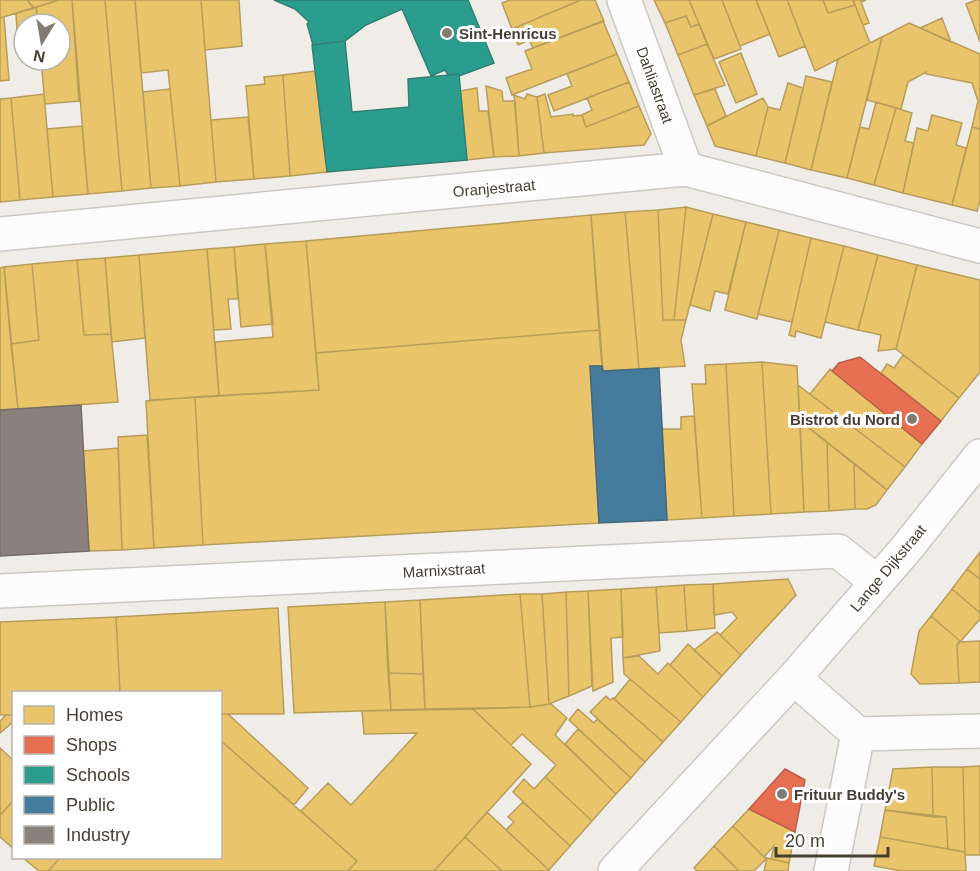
<svg xmlns="http://www.w3.org/2000/svg" width="980" height="871" viewBox="0 0 980 871" font-family="Helvetica,sans-serif">
<style>
.homes{fill:#e9c46a;stroke:#b89c5a;stroke-width:1.5}
.shops{fill:#e76f51;stroke:#b66048;stroke-width:1.5}
.schools{fill:#2a9d8f;stroke:#328073;stroke-width:1.5}
.public{fill:#457b9d;stroke:#45697d;stroke-width:1.5}
.industry{fill:#8a817c;stroke:#756d66;stroke-width:1.5}
.lines{fill:none;stroke-linecap:round;stroke-linejoin:round}
.minor-casing{stroke:#ccc9c4;stroke-width:36}
.minor{stroke:#fdfcfc;stroke-width:33}
.poi-dot{fill:#817b72;stroke:#fff;stroke-width:2}
.labels{text-anchor:middle;dominant-baseline:central;stroke-width:6;stroke-linejoin:round;paint-order:stroke}
.poi-label{font-size:15px;font-weight:bold;fill:#453e33;stroke:#fff;text-anchor:start}
.street-label{font-size:15px;fill:#453e33;stroke:#fff}
</style>
<rect width="100%" height="100%" fill="#f0ede8"/>
<!-- homes -->
<path class="homes" d="M 0,0 L 27,0 L 34,8 L 0,18 Z
M 27,0 L 56,0 L 56,1 L 34,8 Z
M 59,0 L 72,0 L 79,101 L 45,104 L 41,60 L 60,60 L 60,24 L 38,24 L 36,7 Z
M 72,0 L 105,0 L 122,191 L 88,194 Z
M 105,0 L 135,0 L 151,188 L 122,191 Z
M 135,0 L 201,0 L 216,182 L 180,186 L 168,70 L 141,73 Z
M 201,0 L 239,0 L 242,46 L 205,50 Z
M 510,0 L 581,0 L 512,29 L 502,3 Z
M 581,0 L 595,0 L 604,21 L 533,48 L 529,40 L 518,45 L 512,29 Z
M 654,0 L 689,0 L 699,24 L 691,27 L 686,16 L 665,23 Z
M 689,0 L 722,0 L 741,49 L 714,59 Z
M 722,0 L 756,0 L 770,34 L 740,46 Z
M 756,0 L 787,0 L 805,46 L 779,57 Z
M 787,0 L 823,0 L 828,13 L 855,5 L 870,43 L 815,71 Z
M 823,0 L 853,0 L 855,5 L 828,13 Z
M 853,0 L 866,0 L 861,2 L 869,23 L 863,25 Z
M 976,0 L 980,0 L 980,42 L 966,4 Z
M 36,7 L 38,24 L 24,24 L 24,30 L 17,31 L 16,13 Z
M 686,16 L 691,27 L 699,24 L 707,44 L 678,55 L 665,23 Z
M 4,17 L 9,80 L 0,81 L 0,18 Z
M 942,18 L 951,42 L 920,28 Z
M 603,21 L 617,54 L 512,95 L 506,78 L 532,69 L 525,51 Z
M 909,23 L 980,54 L 980,129 L 972,127 L 978,101 L 972,83 L 926,74 L 926,72 L 908,82 L 901,109 L 867,100 L 882,37 Z
M 882,37 L 847,178 L 811,170 L 838,59 Z
M 707,44 L 725,85 L 694,95 L 678,55 Z
M 741,53 L 757,94 L 736,103 L 719,62 Z
M 617,54 L 629,82 L 554,111 L 548,95 L 572,86 L 567,74 Z
M 315,71 L 327,172 L 290,176 L 283,75 Z
M 283,75 L 290,176 L 254,179 L 246,86 L 265,84 L 264,77 Z
M 806,76 L 832,82 L 811,170 L 785,163 Z
M 629,82 L 639,106 L 586,127 L 582,115 L 592,110 L 587,98 Z
M 788,83 L 803,88 L 785,163 L 756,156 L 768,107 L 780,110 Z
M 486,86 L 502,91 L 503,101 L 515,101 L 519,156 L 494,157 Z
M 477,88 L 479,111 L 488,111 L 494,157 L 467,160 L 460,91 Z
M 170,89 L 180,186 L 151,188 L 143,92 Z
M 715,89 L 726,116 L 707,126 L 694,95 Z
M 44,94 L 53,197 L 20,200 L 11,98 Z
M 527,94 L 537,97 L 544,153 L 519,156 L 514,95 L 525,99 Z
M 545,94 L 551,117 L 573,114 L 573,116 L 582,115 L 586,127 L 639,106 L 651,134 L 644,145 L 544,153 L 537,97 Z
M 11,98 L 20,200 L 0,202 L 0,99 Z
M 763,98 L 768,107 L 756,156 L 715,146 L 707,126 Z
M 876,102 L 896,108 L 874,185 L 847,178 L 860,127 L 869,129 Z
M 896,108 L 912,113 L 905,141 L 914,143 L 903,193 L 874,185 Z
M 932,115 L 962,123 L 956,145 L 966,148 L 952,205 L 903,193 L 917,128 L 928,131 Z
M 248,117 L 254,179 L 216,182 L 211,120 Z
M 82,126 L 88,194 L 53,197 L 47,129 Z
M 972,127 L 980,129 L 980,201 L 977,211 L 952,205 Z
M 686,207 L 713,214 L 686,320 L 674,320 Z
M 686,207 L 674,320 L 663,320 L 658,210 Z
M 658,210 L 663,320 L 686,320 L 681,340 L 685,366 L 639,369 L 625,212 Z
M 625,212 L 639,369 L 603,371 L 591,215 Z
M 713,214 L 746,222 L 728,294 L 715,291 L 710,311 L 690,305 Z
M 591,215 L 599,330 L 316,353 L 306,241 Z
M 746,222 L 779,230 L 757,319 L 725,310 Z
M 779,230 L 811,238 L 792,322 L 758,314 Z
M 811,238 L 844,246 L 821,338 L 796,331 L 795,337 L 789,335 Z
M 306,241 L 319,390 L 219,396 L 215,342 L 273,337 L 265,244 Z
M 265,244 L 273,324 L 241,327 L 234,247 Z
M 844,246 L 878,255 L 858,330 L 825,322 Z
M 234,247 L 238,299 L 228,299 L 231,329 L 214,330 L 207,249 Z
M 207,249 L 219,396 L 150,400 L 139,255 Z
M 139,255 L 145,338 L 112,342 L 105,258 Z
M 878,255 L 917,265 L 896,349 L 878,351 L 881,335 L 858,330 Z
M 105,258 L 111,334 L 84,335 L 77,260 Z
M 77,260 L 84,335 L 111,334 L 118,402 L 18,409 L 11,344 L 39,340 L 32,264 Z
M 32,264 L 39,340 L 11,344 L 4,267 Z
M 917,265 L 980,280 L 980,372 L 959,398 L 896,349 Z
M 4,267 L 18,409 L 0,410 L 0,268 Z
M 599,330 L 602,366 L 590,366 L 599,523 L 203,545 L 195,397 L 319,390 L 316,353 Z
M 903,355 L 959,398 L 941,421 L 881,373 L 887,364 L 894,368 Z
M 762,362 L 771,514 L 734,516 L 726,364 Z
M 762,362 L 797,366 L 804,512 L 771,514 Z
M 726,364 L 734,516 L 702,518 L 692,384 L 706,384 L 705,365 Z
M 830,369 L 922,444 L 905,467 L 810,394 Z
M 798,385 L 905,467 L 887,490 L 800,421 Z
M 195,397 L 203,545 L 154,548 L 146,401 Z
M 694,416 L 702,518 L 667,520 L 662,429 L 681,429 L 681,417 Z
M 800,421 L 827,442 L 829,511 L 804,512 Z
M 147,435 L 154,548 L 122,550 L 118,437 Z
M 827,442 L 854,463 L 855,509 L 829,511 Z
M 118,448 L 122,550 L 89,551 L 83,451 Z
M 854,463 L 887,490 L 876,505 L 867,509 L 855,509 Z
M 980,552 L 980,579 L 967,569 Z
M 967,569 L 980,579 L 980,613 L 952,589 Z
M 788,579 L 796,595 L 741,655 L 720,635 L 737,618 L 732,612 L 714,615 L 713,584 Z
M 713,584 L 715,628 L 687,631 L 684,585 Z
M 684,585 L 687,631 L 659,633 L 656,587 Z
M 656,587 L 660,651 L 623,658 L 621,589 Z
M 621,589 L 623,637 L 611,638 L 613,682 L 593,691 L 588,591 Z
M 952,589 L 980,613 L 980,619 L 960,642 L 960,641 L 931,616 Z
M 588,591 L 592,686 L 569,696 L 566,592 Z
M 566,592 L 569,696 L 549,704 L 542,594 Z
M 520,594 L 542,594 L 549,704 L 530,707 Z
M 520,594 L 530,707 L 425,709 L 420,600 Z
M 420,600 L 423,674 L 388,673 L 385,602 Z
M 385,602 L 391,710 L 294,713 L 288,607 Z
M 278,608 L 284,714 L 220,714 L 220,692 L 120,692 L 116,617 Z
M 931,616 L 960,641 L 957,645 L 959,683 L 920,684 L 911,674 L 919,631 Z
M 116,617 L 120,692 L 14,692 L 14,715 L 0,715 L 0,622 Z
M 717,632 L 741,655 L 722,676 L 694,650 Z
M 980,641 L 980,682 L 959,683 L 957,645 L 960,642 Z
M 688,644 L 722,676 L 703,697 L 670,665 Z
M 639,656 L 658,674 L 668,663 L 703,697 L 681,722 L 624,674 L 623,658 Z
M 388,673 L 423,674 L 425,709 L 391,710 Z
M 630,679 L 681,722 L 663,742 L 614,699 Z
M 606,696 L 610,700 L 613,698 L 663,742 L 645,762 L 590,712 Z
M 551,704 L 567,718 L 555,735 L 616,794 L 592,821 L 545,777 L 556,765 L 522,734 L 511,745 L 473,709 L 530,707 Z
M 473,709 L 531,764 L 434,871 L 348,871 L 357,861 L 301,811 L 328,783 L 351,805 L 417,733 L 364,734 L 362,711 Z
M 578,709 L 594,723 L 597,719 L 645,762 L 631,778 L 569,720 Z
M 220,714 L 228,714 L 308,788 L 294,805 L 220,740 Z
M 6,715 L 14,715 L 14,721 L 0,733 L 0,721 Z
M 578,729 L 631,778 L 616,794 L 565,744 Z
M 220,740 L 357,861 L 348,871 L 48,871 L 60,858 L 220,858 Z
M 0,748 L 14,761 L 14,800 L 0,815 Z
M 980,766 L 980,855 L 965,855 L 963,767 Z
M 932,767 L 933,817 L 885,810 L 893,769 Z
M 932,767 L 963,767 L 965,852 L 948,849 L 946,817 L 933,817 Z
M 545,777 L 592,821 L 570,846 L 513,792 L 524,779 L 534,789 Z
M 14,800 L 14,849 L 0,837 L 0,815 Z
M 523,802 L 570,846 L 549,870 L 506,830 L 514,822 L 508,817 Z
M 749,809 L 795,832 L 789,863 L 771,859 L 774,846 L 764,857 L 733,826 Z
M 885,810 L 946,817 L 948,849 L 880,837 Z
M 487,812 L 549,870 L 547,871 L 502,871 L 465,837 Z
M 733,826 L 764,857 L 767,858 L 754,871 L 739,871 L 714,846 Z
M 465,837 L 502,871 L 434,871 Z
M 880,837 L 965,852 L 966,871 L 902,871 L 874,866 Z
M 714,846 L 739,871 L 697,871 L 694,868 Z
M 23,858 L 60,858 L 48,871 L 39,871 Z
M 767,858 L 789,863 L 788,871 L 764,871 Z"/>
<!-- shops -->
<path class="shops" d="M 860,357 L 941,421 L 922,444 L 832,371 L 839,363 Z
M 785,769 L 805,780 L 795,832 L 749,809 Z"/>
<!-- schools -->
<path class="schools" d="M 274,0 L 468,0 L 494,63 L 459,76 L 459,74 L 448,75 L 445,70 L 431,76 L 402,9 L 366,25 L 345,41 L 313,45 L 307,24 L 309,22 L 295,9 Z
M 345,41 L 352,112 L 409,107 L 408,79 L 459,74 L 467,160 L 327,172 L 312,45 Z"/>
<!-- public -->
<path class="public" d="M 590,366 L 602,366 L 603,371 L 659,368 L 667,520 L 599,523 Z"/>
<!-- industry -->
<path class="industry" d="M 81,405 L 89,551 L 0,556 L 0,410 Z"/>
<g class="lines">
<!-- minor casing -->
<g class="minor-casing">
<path id="minor" d="M 624,0 L 686,169
M 0,234 L 686,169 L 980,246
M 0,591 L 838,551 L 877,582
M 794,678 L 858,734
M 858,734 L 980,731
M 615,871 L 794,678 L 906,549 L 980,456
M 831,871 L 858,734"/>
</g>
<!-- minor -->
<use href="#minor" class="minor"/>
</g>
<!-- markers -->
<g class="poi-dot">
<circle cx="447" cy="33" r="6"/>
<circle cx="912" cy="419" r="6"/>
<circle cx="782" cy="794" r="6"/>
</g>
<g class="labels">
<!-- poi labels -->
<g class="poi-label">
<text x="459" y="33">Sint-Henricus</text>
<text x="900" y="419" text-anchor="end">Bistrot du Nord</text>
<text x="794" y="794">Frituur Buddy's</text>
</g>
<!-- street labels -->
<g class="street-label">
<text transform="translate(655 85) rotate(70)">Dahliastraat</text>
<text transform="translate(494 188) rotate(-5)">Oranjestraat</text>
<text transform="translate(888 568) rotate(-50)">Lange Dijkstraat</text>
<text transform="translate(444 570) rotate(-3)">Marnixstraat</text>
</g>
</g>
<!-- legend -->
<rect x="12" y="691" width="210" height="168" fill="#ffffff" stroke="#b5b2ad" stroke-width="1.5"/>
<rect x="24" y="706" width="30" height="18" fill="#e9c46a" stroke="#b5b2ad" stroke-width="1.5"/>
<text x="66" y="721" font-size="18" fill="#453e33">Homes</text>
<rect x="24" y="736" width="30" height="18" fill="#e76f51" stroke="#b5b2ad" stroke-width="1.5"/>
<text x="66" y="751" font-size="18" fill="#453e33">Shops</text>
<rect x="24" y="766" width="30" height="18" fill="#2a9d8f" stroke="#b5b2ad" stroke-width="1.5"/>
<text x="66" y="781" font-size="18" fill="#453e33">Schools</text>
<rect x="24" y="796" width="30" height="18" fill="#457b9d" stroke="#b5b2ad" stroke-width="1.5"/>
<text x="66" y="811" font-size="18" fill="#453e33">Public</text>
<rect x="24" y="826" width="30" height="18" fill="#8a817c" stroke="#b5b2ad" stroke-width="1.5"/>
<text x="66" y="841" font-size="18" fill="#453e33">Industry</text>
<!-- north arrow -->
<g transform="translate(42 42) rotate(191)"><circle r="28" fill="#ffffff" stroke="#b5b2ad" stroke-width="1.5"/>
<path d="M0-4.5L10 22L0 15L-10 22Z" fill="#817b72"/>
<text y="-9" font-size="16" font-weight="bold" text-anchor="middle" fill="#453e33">N</text>
</g>
<!-- scale -->
<path d="M776 847v9h112v-9" fill="none" stroke="#453e33" stroke-width="3"/>
<text x="785" y="847" font-size="18" fill="#453e33" stroke="#ffffff" stroke-width="4.5" paint-order="stroke">20 m</text>
</svg>
